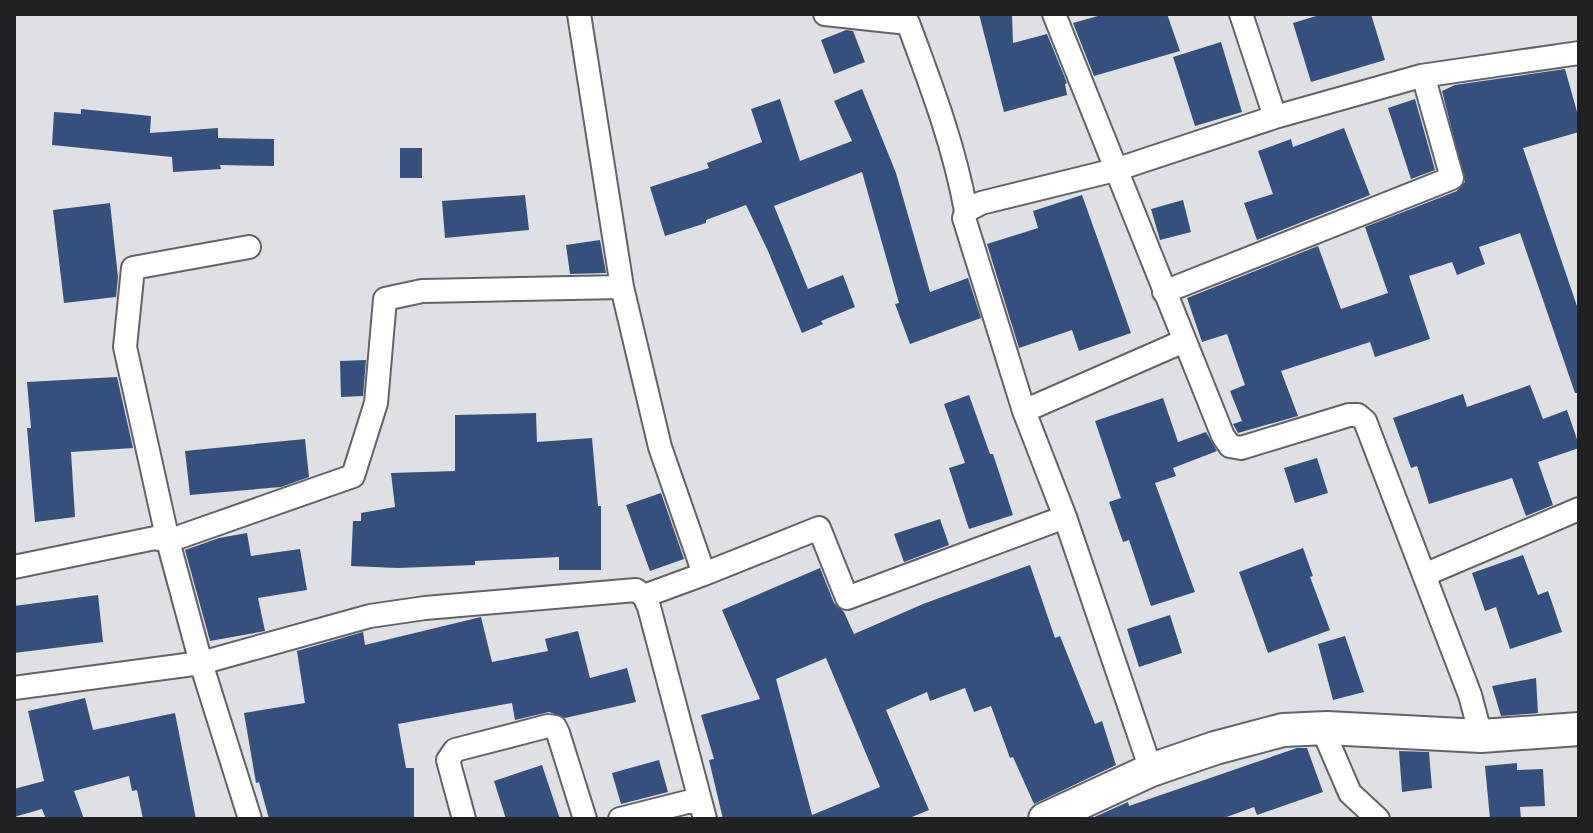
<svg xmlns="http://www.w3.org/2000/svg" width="1593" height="833" viewBox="0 0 1593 833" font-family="Poppins,sans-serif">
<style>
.building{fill:#36507d;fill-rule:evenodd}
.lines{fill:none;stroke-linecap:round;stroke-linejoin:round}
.street-casing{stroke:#626366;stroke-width:26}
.secondary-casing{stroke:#626366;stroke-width:36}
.street{stroke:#fff;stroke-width:22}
.secondary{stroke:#fff;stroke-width:32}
</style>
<rect width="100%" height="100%" fill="#dee0e3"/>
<!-- building -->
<path class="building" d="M 979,14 L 1012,14 L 1013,43 L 1047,34 L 1067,83 L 1065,84 L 1067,95 L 1004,112 Z
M 1105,14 L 1167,14 L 1180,51 L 1094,76 L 1073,23 Z
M 1323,14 L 1371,14 L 1385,60 L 1311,82 L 1293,23 Z
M 846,30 L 853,31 L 865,62 L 834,74 L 821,40 Z
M 1221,42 L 1242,112 L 1195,126 L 1173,57 Z
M 1565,69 L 1579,119 L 1579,132 L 1523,148 L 1579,312 L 1579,393 L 1575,393 L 1520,233 L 1479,247 L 1485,264 L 1457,275 L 1452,262 L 1409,276 L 1430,339 L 1375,357 L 1370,342 L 1281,371 L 1298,416 L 1238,433 L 1233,424 L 1242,421 L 1230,391 L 1245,385 L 1227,334 L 1202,342 L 1187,298 L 1318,246 L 1341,309 L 1388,293 L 1365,227 L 1457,191 L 1465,182 L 1442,91 L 1455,85 Z
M 862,89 L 896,173 L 930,292 L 968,278 L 981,318 L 910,344 L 895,304 L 899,303 L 862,172 L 774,206 L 808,289 L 843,275 L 855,307 L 821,321 L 823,324 L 802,333 L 768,251 L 746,205 L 706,220 L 706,223 L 665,236 L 650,187 L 709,168 L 707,163 L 762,142 L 751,109 L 780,99 L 800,161 L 852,141 L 834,101 Z
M 1415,99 L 1435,170 L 1411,179 L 1388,108 Z
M 81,109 L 151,116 L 150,133 L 218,128 L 218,138 L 274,139 L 274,166 L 220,165 L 221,169 L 173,172 L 172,157 L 52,145 L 54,112 L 81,114 Z
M 1344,128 L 1370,195 L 1257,240 L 1244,203 L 1273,194 L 1258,151 L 1291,139 L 1293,147 Z
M 400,148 L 422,148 L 422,178 L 400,178 Z
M 525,195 L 529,230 L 445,238 L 442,201 Z
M 1082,195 L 1131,333 L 1079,351 L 1072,330 L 1019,348 L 987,244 L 1038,228 L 1033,211 Z
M 1183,200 L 1191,232 L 1160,240 L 1151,209 Z
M 110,203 L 118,277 L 116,297 L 64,303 L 53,210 Z
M 600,240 L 606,273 L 570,274 L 566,245 Z
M 366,360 L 363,396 L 341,397 L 340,361 Z
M 117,377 L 133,448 L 71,452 L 75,517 L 35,522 L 27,428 L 31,428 L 27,382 Z
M 1530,385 L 1543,419 L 1567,410 L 1579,445 L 1579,448 L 1538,462 L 1553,505 L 1526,516 L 1512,478 L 1429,504 L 1417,466 L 1411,468 L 1393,418 L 1463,394 L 1467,407 Z
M 969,395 L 990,454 L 993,454 L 1013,515 L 969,529 L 949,468 L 965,463 L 944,404 Z
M 1163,398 L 1178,442 L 1206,432 L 1217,451 L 1173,468 L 1176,476 L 1155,483 L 1195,592 L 1151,606 L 1129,540 L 1123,542 L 1109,502 L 1121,498 L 1095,421 Z
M 536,413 L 537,442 L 592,438 L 598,506 L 601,506 L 601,570 L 559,570 L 559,557 L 475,561 L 475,565 L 398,568 L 351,566 L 353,521 L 361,521 L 361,513 L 395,507 L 391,473 L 455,471 L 455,415 Z
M 305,439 L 309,477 L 281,487 L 190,495 L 185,451 Z
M 1317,458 L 1328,493 L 1295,503 L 1284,468 Z
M 661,493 L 684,559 L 650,571 L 626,505 Z
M 940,519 L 949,545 L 904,562 L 894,534 Z
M 247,533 L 251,556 L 300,549 L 307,590 L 258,598 L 265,631 L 210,641 L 185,550 L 219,538 Z
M 1303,548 L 1313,576 L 1310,577 L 1330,630 L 1268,653 L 1239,572 Z
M 1523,555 L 1538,595 L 1548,591 L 1562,632 L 1510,649 L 1496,607 L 1485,611 L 1472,573 Z
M 1030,565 L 1055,638 L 1060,636 L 1095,724 L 1102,721 L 1116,765 L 1034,804 L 1013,757 L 1010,758 L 991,706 L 974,712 L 965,688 L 930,701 L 927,692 L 886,710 L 929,810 L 907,819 L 723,819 L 709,760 L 714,759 L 701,715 L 760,699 L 722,610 L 820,568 L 834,603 L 844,612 L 854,634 L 923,604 ZM 826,658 L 880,787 L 812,815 L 776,679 Z
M 98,595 L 103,642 L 14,653 L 14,606 Z
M 1170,615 L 1182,653 L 1139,667 L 1127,629 Z
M 481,617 L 492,662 L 548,651 L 545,639 L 578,631 L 590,678 L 627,668 L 636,702 L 565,718 L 549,712 L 515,720 L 512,703 L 398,724 L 406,768 L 414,768 L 414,819 L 269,819 L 259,782 L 256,783 L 244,713 L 305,703 L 297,651 L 363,632 L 365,645 Z
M 1345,636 L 1364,692 L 1333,700 L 1318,644 Z
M 1536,678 L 1538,713 L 1501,716 L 1492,686 Z
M 85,698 L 93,730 L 175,713 L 196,819 L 143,819 L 137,790 L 132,791 L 129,776 L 74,791 L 84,819 L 46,819 L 42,809 L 14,817 L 14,789 L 44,781 L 28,711 Z
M 1297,748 L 1307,748 L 1323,792 L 1257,815 L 1254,807 L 1221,819 L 1090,819 L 1128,802 L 1129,806 Z
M 1399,751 L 1429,752 L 1432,788 L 1402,792 Z
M 659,760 L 668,792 L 621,804 L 612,773 Z
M 1517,763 L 1517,770 L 1543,769 L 1545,806 L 1520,807 L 1521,819 L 1490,819 L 1485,766 Z
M 542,765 L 560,819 L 506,819 L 494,781 Z"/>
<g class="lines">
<!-- street casing -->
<g class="street-casing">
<path id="street" d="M 579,14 L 622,287 L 660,447 L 704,574 L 644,596
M 825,14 L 908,23 C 931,85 954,145 966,211
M 1054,14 L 1223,436 L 1230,446 L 1241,448 L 1349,415 L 1358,415 L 1365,421 L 1470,695 L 1481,736
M 1241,14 L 1275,117
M 249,247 L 133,268 L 125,347 L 168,541 L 353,476 L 376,403 L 385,299 L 422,291 L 622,287
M 1164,292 L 1452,178 L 1425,82 L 1421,76
M 1024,411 L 1184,341
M 14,567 L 155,538 L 168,541 L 201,663 L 250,819
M 704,574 L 819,528 L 847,598 L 1065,517
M 1424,575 L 1579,509
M 14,688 L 201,663 L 370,616 L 425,608 L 636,590 L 644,596 L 649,607 L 705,819
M 1322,728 L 1350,793 L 1378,819
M 1151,770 L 1065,517 L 1024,411 L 964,218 L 966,211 L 981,203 L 1115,170 L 1275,117 L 1421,76 L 1579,53
M 464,819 L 448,760 L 455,750 L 548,726 L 555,727 L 558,733 L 585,819
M 620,819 L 699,799"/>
</g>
<!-- secondary casing -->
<g class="secondary-casing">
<path id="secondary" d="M 1045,819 L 1151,770 L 1215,748 L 1283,730 L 1327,728 L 1481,736 L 1579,729"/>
</g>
<!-- street -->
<use href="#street" class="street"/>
<!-- secondary -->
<use href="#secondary" class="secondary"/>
</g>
<!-- border -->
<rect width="1593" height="833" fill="none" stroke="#212123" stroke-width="32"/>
</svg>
